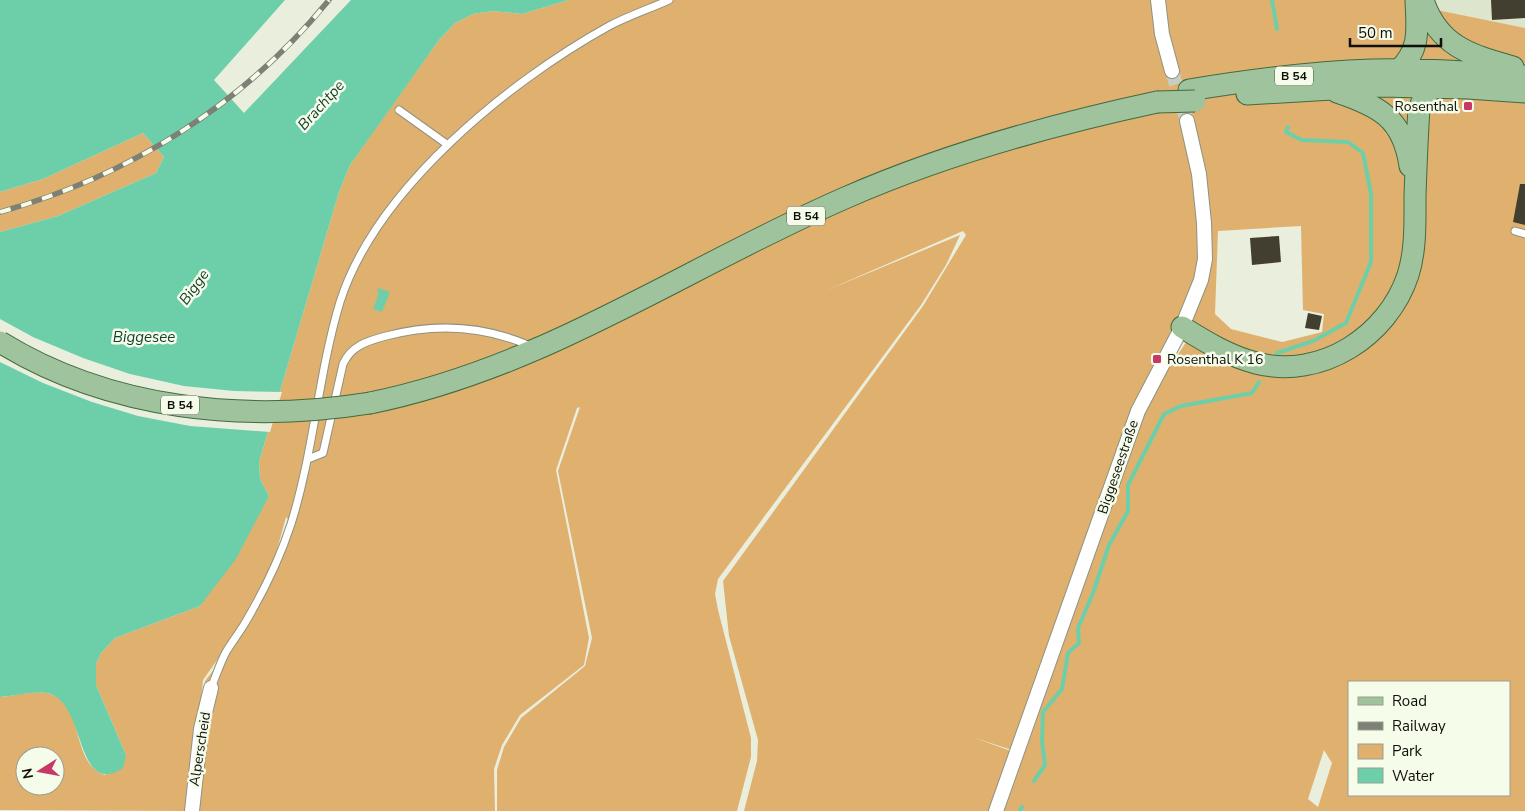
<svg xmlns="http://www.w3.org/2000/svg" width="1525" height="811" viewBox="0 0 1525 811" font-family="'Nunito Sans',sans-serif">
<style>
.built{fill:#dde5cc}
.green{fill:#e0b06e;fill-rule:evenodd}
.water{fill:#6dcfa9}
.pier{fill:#e9eedd}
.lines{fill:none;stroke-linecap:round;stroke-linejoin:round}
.stream{stroke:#6dcfa9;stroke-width:4}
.building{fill:#423f30}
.street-tunnel{stroke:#c8cdbd;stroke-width:14;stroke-dasharray:14 7;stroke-linecap:butt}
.lane-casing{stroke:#8e9383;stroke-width:9}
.street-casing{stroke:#8e9383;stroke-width:16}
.primary-casing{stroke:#426a3f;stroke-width:23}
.lane{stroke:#fff;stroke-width:7}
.street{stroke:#fff;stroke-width:14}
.primary{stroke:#9ec39d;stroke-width:21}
.rail-casing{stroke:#7d8074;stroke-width:5.5}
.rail{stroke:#f6fcea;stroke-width:4;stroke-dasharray:11;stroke-linecap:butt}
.primary-bridge-casing{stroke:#426a3f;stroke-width:23;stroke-linecap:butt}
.primary-bridge{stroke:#9ec39d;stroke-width:21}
.poi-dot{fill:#c63865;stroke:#f6fcea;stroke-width:2}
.labels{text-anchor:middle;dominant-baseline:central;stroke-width:5;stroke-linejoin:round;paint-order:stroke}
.shield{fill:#f6fcea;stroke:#54574d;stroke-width:1}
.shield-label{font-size:12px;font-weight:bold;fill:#0f100a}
.poi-label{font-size:14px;fill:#0f100a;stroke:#f6fcea;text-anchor:end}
.street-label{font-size:14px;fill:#0f100a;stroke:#f6fcea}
.water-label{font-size:15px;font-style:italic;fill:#154031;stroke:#f6fcea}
</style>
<rect width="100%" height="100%" fill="#e9eedd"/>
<!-- built -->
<path class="built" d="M 1435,0 L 1525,0 L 1525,28 L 1437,10 Z"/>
<!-- green -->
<path class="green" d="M 569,0 L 1430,0 L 1437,10 L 1525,28 L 1525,811 L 1004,811 L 1151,396 L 1188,339 L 1182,330 L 1131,410 L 1012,750 L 972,737 L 1011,751 L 989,811 L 744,811 L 757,761 L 758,740 L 729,636 L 723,581 L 923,306 L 966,235 L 963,231 L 825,291 L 960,235 L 946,265 L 921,305 L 718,579 L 715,594 L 718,610 L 751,738 L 751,757 L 737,811 L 497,811 L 497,770 L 504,747 L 521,718 L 585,666 L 592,638 L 558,471 L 580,407 L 577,408 L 556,470 L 589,638 L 584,665 L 520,715 L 502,745 L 494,769 L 495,811 L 192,811 L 205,681 L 247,627 L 281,558 L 289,520 L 286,517 L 275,557 L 244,622 L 203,680 L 189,811 L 0,810 L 0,697 C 12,696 36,690 47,693 C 86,701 69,763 105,775 L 126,755 L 96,685 L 96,664 L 101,653 L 115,638 L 200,606 L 269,496 L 260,479 L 259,462 L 339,192 L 350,165 L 392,105 L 439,40 L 455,23 L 473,14 L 493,11 L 522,14 ZM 1301,226 L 1303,310 L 1324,314 L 1322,332 L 1282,342 L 1231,329 L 1215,314 L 1218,231 ZM 1349,682 L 1509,682 L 1509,795 L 1349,795 ZM 1324,750 L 1332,763 L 1318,807 L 1308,799 ZM 25,756 L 55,756 L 55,786 L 25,786 Z
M 143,133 L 164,157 L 156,173 L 58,216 L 0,232 L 0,192 L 43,179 Z"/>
<!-- water -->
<path class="water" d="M 0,0 L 285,0 L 214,80 L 244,113 L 351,0 L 569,0 L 522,14 L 493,11 L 473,14 L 455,23 L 439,40 L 350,165 L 339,192 L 259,462 L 260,479 L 269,496 L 236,559 L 200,606 L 115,638 L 101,653 L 96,664 L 96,685 L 126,755 L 123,768 C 74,800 87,698 46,693 C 32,691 14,696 0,697 L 0,232 L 58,216 L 156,173 L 164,157 L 143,133 L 43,179 L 0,192 Z
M 378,288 L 390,292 L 382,312 L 373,309 L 379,293 L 377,292 Z"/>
<!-- pier -->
<path class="pier" d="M 0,319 L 33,337 L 83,358 L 130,374 L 184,386 L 234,391 L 282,392 L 270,432 L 190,426 L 138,416 L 92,402 L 43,383 L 0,362 Z"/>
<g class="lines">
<!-- stream -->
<path class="stream" d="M 1272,0 L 1277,29
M 1277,353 L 1313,341 L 1346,323 L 1371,262 L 1371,194 L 1363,153 L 1348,142 L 1302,140 L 1286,132 L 1288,127
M 1034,781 L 1045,765 L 1042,741 L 1043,712 L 1062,689 L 1068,653 L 1079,643 L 1078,628 L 1093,593 L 1109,545 L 1128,511 L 1128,485 L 1164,414 L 1181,406 L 1252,393 L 1259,382
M 1020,811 L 1022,807"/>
</g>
<!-- building -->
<path class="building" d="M 1491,0 L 1525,0 L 1525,18 L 1492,20 Z
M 1520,184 L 1525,184 L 1525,225 L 1513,222 Z
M 1279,236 L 1281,262 L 1252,265 L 1250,238 Z
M 1308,313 L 1322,316 L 1319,330 L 1305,328 Z"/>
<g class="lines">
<!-- street-tunnel -->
<path class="street-tunnel" d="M 1172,71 L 1187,121"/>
<!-- lane casing -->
<g class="lane-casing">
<path id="lane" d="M 399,110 L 448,145
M 1515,231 L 1525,234
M 308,459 L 323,453 L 343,364 C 351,346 367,341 386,336 C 435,323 483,325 530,346
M 211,688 C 216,676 220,663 226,652 C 232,642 239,633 245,623 C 264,591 280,558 291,524 C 314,451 318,375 340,302 C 376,189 508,82 609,26 C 628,16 649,9 669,0"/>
</g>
<!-- street casing -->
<g class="street-casing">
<path id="street" d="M 1158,0 L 1162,34 L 1172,71
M 192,811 L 201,729 L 211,688
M 996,811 L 1138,411 L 1182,327 L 1201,280 L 1205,259 L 1204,223 L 1199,174 L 1187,121"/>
</g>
<!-- primary casing -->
<g class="primary-casing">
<path id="primary" d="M 1423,0 C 1438,46 1470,55 1513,67
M 1399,70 C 1421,48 1417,30 1416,0
M 1189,90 C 1250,80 1310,72 1372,70 C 1423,69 1474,72 1525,76
M 1337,92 C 1379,106 1403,118 1410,166
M 1247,94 L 1382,86 L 1468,88 L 1525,92
M 1182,327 C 1206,342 1229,356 1256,363 C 1321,380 1388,336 1408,275 C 1416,250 1415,222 1415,196 C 1416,167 1417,138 1419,109 L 1425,95 L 1435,86
M 370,403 C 546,367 684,268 845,198 C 945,154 1050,125 1157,102"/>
</g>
<!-- lane -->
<use href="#lane" class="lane"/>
<!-- street -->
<use href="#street" class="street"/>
<!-- primary -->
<use href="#primary" class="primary"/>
<!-- rail casing -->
<g class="rail-casing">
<path id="rail" d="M 0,212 C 130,176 244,104 329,0"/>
</g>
<!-- rail -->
<use href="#rail" class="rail"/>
<!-- primary-bridge casing -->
<g class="primary-bridge-casing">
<path id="primary-bridge" d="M 1157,102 L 1195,101
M 0,342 C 110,410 246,423 370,403"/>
</g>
<!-- primary-bridge -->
<use href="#primary-bridge" class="primary-bridge"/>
</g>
<!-- markers -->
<g class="poi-dot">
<rect x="1463" y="101" width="10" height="10" rx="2.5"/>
<rect x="1152" y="354" width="10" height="10" rx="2.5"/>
</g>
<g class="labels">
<!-- shield labels -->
<g class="shield">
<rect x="1275" y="66.5" width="38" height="19" rx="4"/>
<rect x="787" y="206.5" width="38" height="19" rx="4"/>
<rect x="161" y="395.5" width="38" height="19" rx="4"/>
</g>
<g class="shield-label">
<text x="1294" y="76">B 54</text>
<text x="806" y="216">B 54</text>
<text x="180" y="405">B 54</text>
</g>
<!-- poi labels -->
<g class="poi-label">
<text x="1458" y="106">Rosenthal</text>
<text x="1167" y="359" text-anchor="start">Rosenthal K 16</text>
</g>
<!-- street labels -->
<g class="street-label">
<text transform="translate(1118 467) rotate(-71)">Biggeseestraße</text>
<text transform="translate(200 749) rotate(-81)">Alperscheid</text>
</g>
<!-- water labels -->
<g class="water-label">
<text transform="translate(321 105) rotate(-48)">Brachtpe</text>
<text transform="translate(194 287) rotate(-54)">Bigge</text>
<text x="144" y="337">Biggesee</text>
</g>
</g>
<!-- legend -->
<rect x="1348" y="681" width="162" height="115" fill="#f6fcea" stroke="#9a9e90"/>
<rect x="1358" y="697" width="25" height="8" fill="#9ec39d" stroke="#9a9e90"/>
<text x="1392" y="706" font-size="15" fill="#0f100a">Road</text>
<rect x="1358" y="722" width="25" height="8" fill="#7d8074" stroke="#9a9e90"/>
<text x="1392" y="731" font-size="15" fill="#0f100a">Railway</text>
<rect x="1358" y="744" width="25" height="15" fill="#e0b06e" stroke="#9a9e90"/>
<text x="1392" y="756" font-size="15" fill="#0f100a">Park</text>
<rect x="1358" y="768" width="25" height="15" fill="#6dcfa9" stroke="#9a9e90"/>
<text x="1392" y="781" font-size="15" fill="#0f100a">Water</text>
<!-- north arrow -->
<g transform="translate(40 771) rotate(259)"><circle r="24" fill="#f6fcea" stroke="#9a9e90"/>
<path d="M0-4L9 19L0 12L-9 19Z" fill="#c63865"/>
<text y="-8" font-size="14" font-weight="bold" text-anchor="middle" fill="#0f100a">N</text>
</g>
<!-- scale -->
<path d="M1350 38v8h91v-8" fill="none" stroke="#0f100a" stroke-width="2.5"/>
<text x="1358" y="38" font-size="15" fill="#0f100a" stroke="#f6fcea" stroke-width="4" paint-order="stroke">50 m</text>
</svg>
